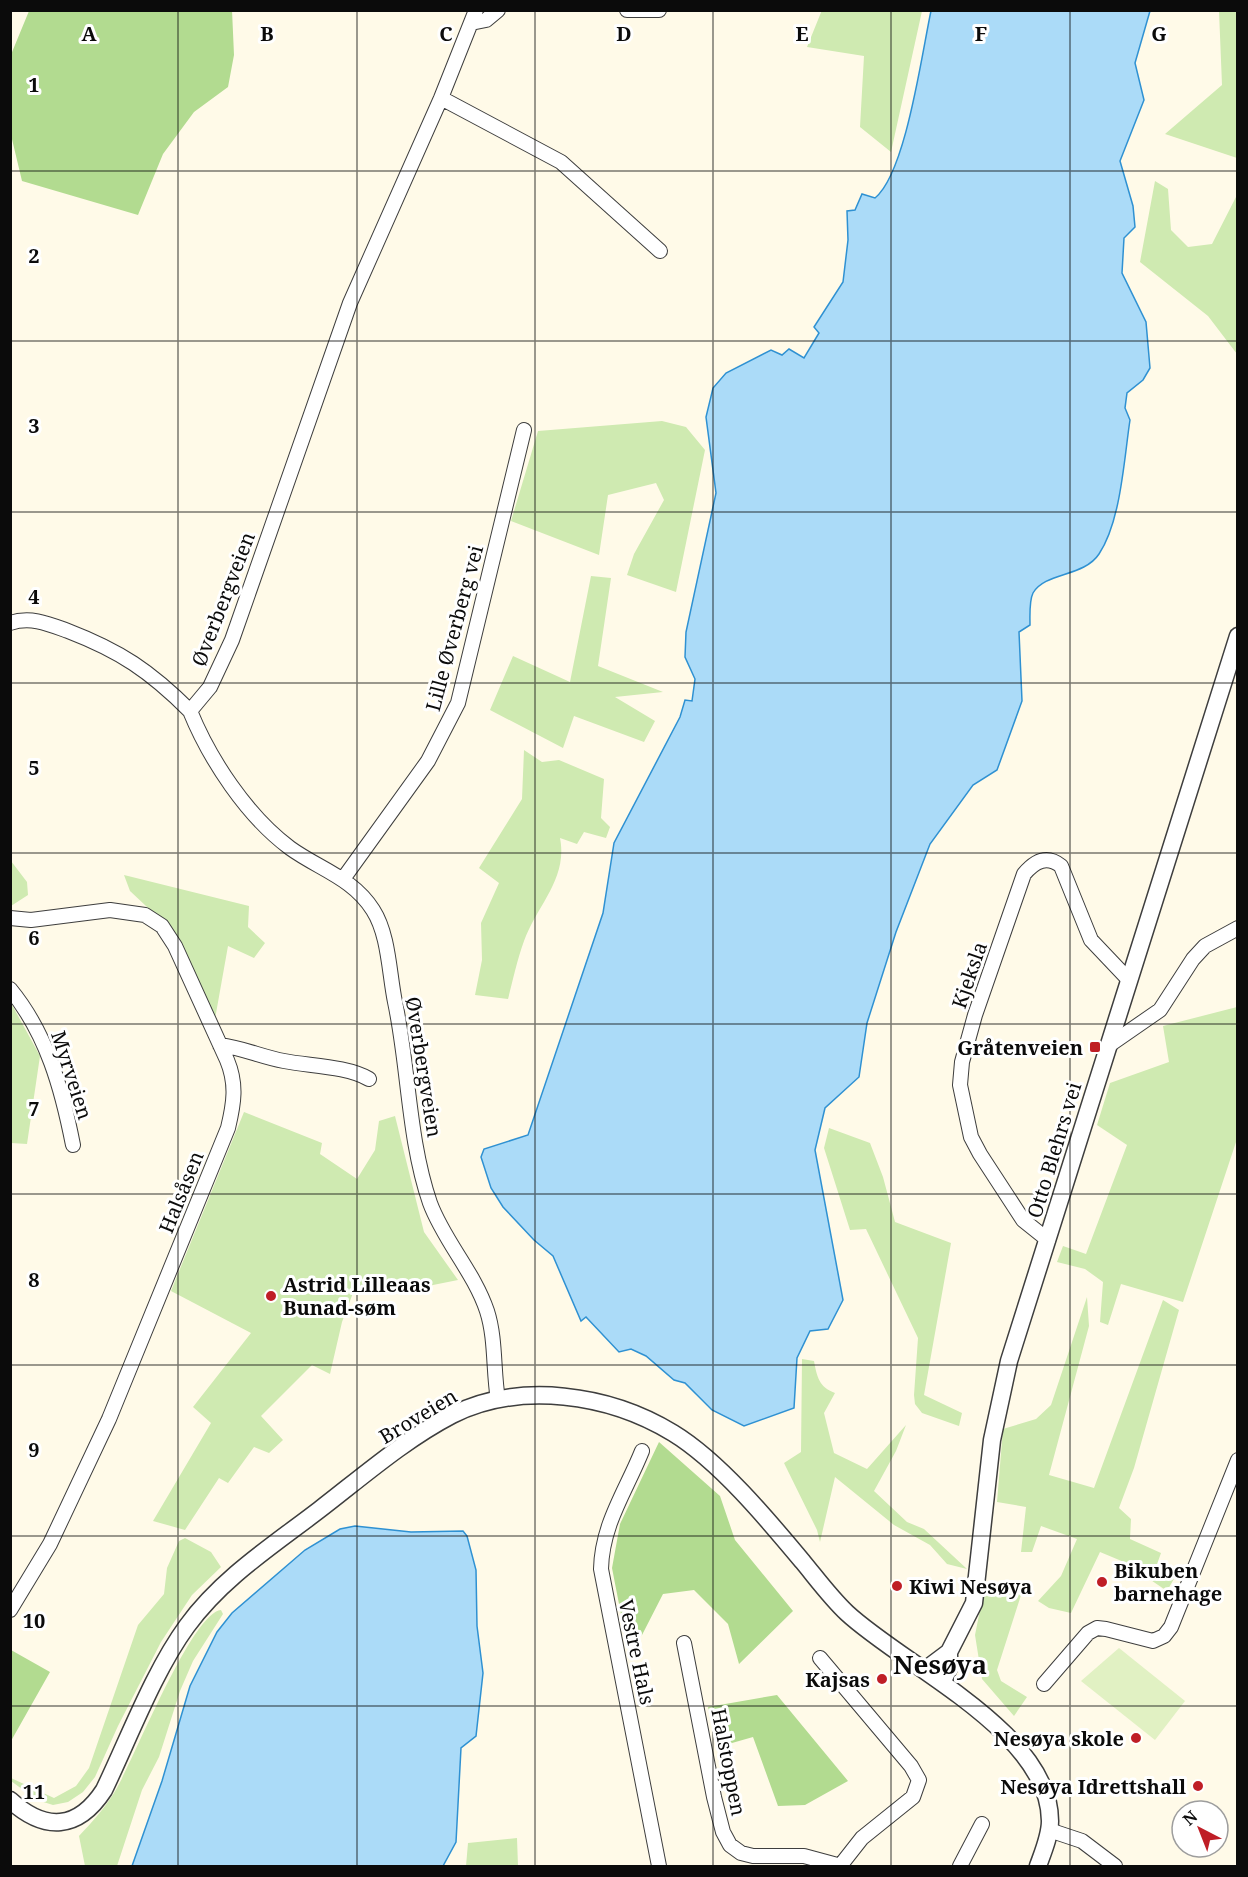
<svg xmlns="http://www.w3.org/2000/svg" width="1248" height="1877" viewBox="0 0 1248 1877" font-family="'Noto Serif',serif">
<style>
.green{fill:#cfeab1}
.forest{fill:#b2db90}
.pitch{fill:#e1f1c3}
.water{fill:#abdbf8;stroke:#2f91d2;stroke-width:1.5}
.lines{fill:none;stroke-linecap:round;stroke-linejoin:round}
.minor-casing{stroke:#3e3e3e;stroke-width:16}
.tertiary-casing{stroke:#3e3e3e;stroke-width:19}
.minor{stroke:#fff;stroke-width:14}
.tertiary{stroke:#fff;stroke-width:16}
.grid{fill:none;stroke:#0b0b0b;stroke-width:1.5;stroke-opacity:0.55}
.poi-dot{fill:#bf1e26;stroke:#fff;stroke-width:2}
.labels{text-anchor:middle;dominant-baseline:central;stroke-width:6;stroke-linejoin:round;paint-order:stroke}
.street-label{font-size:20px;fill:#0b0b0b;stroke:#fff}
.poi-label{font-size:20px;font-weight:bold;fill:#0b0b0b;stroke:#fff;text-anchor:end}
.district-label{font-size:26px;font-weight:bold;fill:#0b0b0b;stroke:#fff}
.grid-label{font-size:20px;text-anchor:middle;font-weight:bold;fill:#0b0b0b;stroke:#fff;stroke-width:6;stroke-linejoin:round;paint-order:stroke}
</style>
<rect width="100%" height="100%" fill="#fffae8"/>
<!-- green -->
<path class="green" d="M 822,10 L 922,11 L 891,152 L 860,127 L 864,56 L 807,47 Z
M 1219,11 L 1237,11 L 1237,158 L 1165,134 L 1222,85 Z
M 1155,181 L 1168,189 L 1171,230 L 1188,247 L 1212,244 L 1237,195 L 1237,354 L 1208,316 L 1140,262 Z
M 662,421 L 686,427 L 705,450 L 676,592 L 627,575 L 634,554 L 664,500 L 656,483 L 608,495 L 599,555 L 511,521 L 538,431 Z
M 591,576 L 611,578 L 598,666 L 663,692 L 615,697 L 655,721 L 644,742 L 574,716 L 563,748 L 490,710 L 513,656 L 570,682 Z
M 524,750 L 542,762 L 559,760 L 604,779 L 601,818 L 610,827 L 606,838 L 584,832 L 577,844 L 560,838 C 568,879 537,905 524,941 C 517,960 513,980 508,999 L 475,995 L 482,960 L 481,923 L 499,883 L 479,868 L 522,799 Z
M 11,861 L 27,882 L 28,895 L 11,906 Z
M 124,875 L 249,906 L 248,927 L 265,943 L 254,958 L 228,946 L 215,1019 L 163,922 L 130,891 Z
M 11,1003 L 40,1056 L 27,1144 L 11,1143 Z
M 1237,1007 L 1237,1139 L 1183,1302 L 1121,1284 L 1108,1325 L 1100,1322 L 1103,1282 L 1085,1269 L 1057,1262 L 1063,1246 L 1086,1254 L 1127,1145 L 1097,1125 L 1110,1083 L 1169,1062 L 1163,1026 Z
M 244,1112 L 322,1143 L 320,1154 L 357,1179 L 375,1150 L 379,1121 L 395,1116 L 424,1232 L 458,1280 L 408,1290 L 374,1283 L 353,1293 L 342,1322 L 330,1374 L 312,1365 L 261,1416 L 283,1440 L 269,1453 L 254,1447 L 228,1483 L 219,1478 L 185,1530 L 153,1521 L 211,1423 L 193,1407 L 251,1333 L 171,1291 Z
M 829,1128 L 870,1143 L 883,1177 L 895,1222 L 951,1243 L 924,1395 L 962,1413 L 959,1426 L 922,1413 L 915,1404 L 914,1395 L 918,1338 L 866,1229 L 850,1230 L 824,1148 Z
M 1087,1297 L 1089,1326 L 1049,1475 L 1094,1488 L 1163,1300 L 1179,1310 L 1134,1468 L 1119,1508 L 1131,1519 L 1130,1539 L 1161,1553 L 1156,1567 L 1175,1577 L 1167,1591 L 1124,1562 L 1100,1552 L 1071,1613 L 1049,1608 L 1038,1601 L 1061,1576 L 1077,1539 L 1041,1526 L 1032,1552 L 1021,1552 L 1026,1507 L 997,1502 L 1003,1429 L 1036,1419 L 1051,1405 Z
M 802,1359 L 814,1361 C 817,1377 819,1387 835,1393 L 824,1413 L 834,1453 L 867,1469 L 906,1425 L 896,1451 L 874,1491 L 907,1522 L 924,1529 L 967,1569 L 947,1564 L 930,1545 L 894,1525 L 835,1477 L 820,1542 L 817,1530 L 784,1463 L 801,1452 Z
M 185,1538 L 211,1552 L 221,1567 L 192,1595 L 161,1642 L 118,1726 L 95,1777 L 83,1792 L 68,1802 L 53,1805 L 37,1800 L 11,1781 L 11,1778 L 54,1798 L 76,1786 L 89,1768 L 138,1625 L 164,1594 L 167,1568 L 179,1541 Z
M 985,1585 L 1022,1592 L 997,1670 L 1001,1681 L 1027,1697 L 1014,1716 L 982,1679 L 975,1635 Z
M 221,1610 L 223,1614 L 193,1661 L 180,1691 L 159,1757 L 142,1790 L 117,1866 L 85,1866 L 79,1836 C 92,1822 104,1809 114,1793 C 133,1763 191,1613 221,1610 Z
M 517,1838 L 518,1866 L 466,1866 L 468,1843 Z"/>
<!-- forest -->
<path class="forest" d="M 232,10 L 234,55 L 228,87 L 194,112 L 163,154 L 138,215 L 22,181 L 11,135 L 10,57 L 29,11 Z
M 659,1442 L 720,1496 L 735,1540 L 793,1611 L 739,1664 L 728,1624 L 694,1590 L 663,1594 L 642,1635 L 626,1640 L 612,1568 L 620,1524 Z
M 11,1650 L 50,1672 L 11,1741 Z
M 777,1695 L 848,1781 L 805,1805 L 778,1806 L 753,1737 L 718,1747 L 708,1707 Z"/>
<!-- pitch -->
<path class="pitch" d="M 1119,1648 L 1185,1701 L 1155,1740 L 1081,1681 Z"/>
<!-- water -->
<path class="water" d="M 931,11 L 1150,11 L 1135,63 L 1144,100 L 1120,161 L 1133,206 L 1135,227 L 1124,238 L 1122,273 L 1146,322 L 1150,368 L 1143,380 L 1127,393 L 1125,408 L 1130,420 C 1124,459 1121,521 1099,554 C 1084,577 1045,572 1033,593 C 1029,601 1030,617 1030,625 L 1019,632 L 1022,701 L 997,770 L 973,785 L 930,844 L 896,932 L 867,1023 L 859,1077 L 825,1108 L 815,1150 L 843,1300 L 828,1329 L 810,1331 L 797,1358 L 794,1408 L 744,1426 L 712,1410 L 685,1383 L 674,1380 L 646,1356 L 631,1349 L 619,1352 L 586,1317 L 581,1321 L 553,1256 L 534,1240 L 503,1207 L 491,1188 L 481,1157 L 484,1149 L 528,1135 L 603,913 L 614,843 L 680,717 L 685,700 L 692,701 L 695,679 L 685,657 L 686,632 L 716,493 L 706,417 L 713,388 L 726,373 L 771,350 L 782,355 L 789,349 L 804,358 L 819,333 L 814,327 L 843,282 L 848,240 L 847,211 L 855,210 L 862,194 L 875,198 C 906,173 922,52 931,11 Z
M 355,1526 L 411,1532 L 463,1531 L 467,1536 L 476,1570 L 477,1626 L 483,1673 L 476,1736 L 461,1748 L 456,1842 L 443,1866 L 132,1866 L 162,1781 L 190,1686 L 217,1632 L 232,1613 L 305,1550 L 340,1529 Z"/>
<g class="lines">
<!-- minor casing -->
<g class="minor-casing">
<path id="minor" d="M 476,10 L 441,98 L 350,303 L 232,640 L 210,687 L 190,711 C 210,760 247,816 290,848 C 319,869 353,878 373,910 C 389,935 389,973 395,1002 C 409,1068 408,1139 430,1203 C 444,1241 474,1272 487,1311 C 496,1339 493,1370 498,1400
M 627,10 L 659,10
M 471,23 L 486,20 L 498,10
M 441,98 L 561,162 L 660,251
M 10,623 C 31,616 49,624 68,631 C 120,651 150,671 190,711
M 343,879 L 428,761 L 458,703 L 524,430
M 10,918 L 31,920 L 110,910 L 145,915 L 162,926 L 175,946 L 227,1060 C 237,1084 234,1103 228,1128 L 109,1419 L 50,1544 L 10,1610
M 10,989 C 47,1034 62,1089 73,1145
M 220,1045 C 243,1048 262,1057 284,1061 C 309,1066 347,1066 369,1079
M 1108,1046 L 1160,1010 L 1193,959 L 1205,946 L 1238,928
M 1048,1240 L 1023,1220 L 980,1154 L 971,1137 L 960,1085 L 962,1062 L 975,1015 L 1024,874 C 1035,861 1047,855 1061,866 L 1091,940 L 1128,979
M 642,1451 C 626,1491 602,1524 601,1569 L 659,1866
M 684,1643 L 714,1797 L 723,1832 L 730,1845 L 741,1853 L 753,1856 L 804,1856 L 841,1866
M 820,1658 L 911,1766 L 919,1780 L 913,1797 L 862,1838 L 840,1866
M 1044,1684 L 1088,1633 L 1097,1628 L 1106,1629 L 1153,1641 L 1164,1636 L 1171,1627 L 1238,1460
M 1049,1830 L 1082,1841 L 1115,1866
M 960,1866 L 982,1824"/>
</g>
<!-- tertiary casing -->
<g class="tertiary-casing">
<path id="tertiary" d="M 925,1670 L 949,1652 L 974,1603 L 992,1440 L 1009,1361 L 1238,636
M 942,1683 L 949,1668 L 949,1652
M 10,1800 C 45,1832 78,1830 104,1790 C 129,1738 154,1671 187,1626 C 222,1578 272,1546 319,1510 C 362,1477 404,1440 452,1415 C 520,1381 609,1394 673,1433 C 719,1461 768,1520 803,1562 C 817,1579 831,1598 847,1613 C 905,1667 1050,1732 1050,1821 C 1050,1836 1043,1852 1038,1866"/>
</g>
<!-- minor -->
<use href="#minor" class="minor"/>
<!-- tertiary -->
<use href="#tertiary" class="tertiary"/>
</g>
<!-- grid -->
<path class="grid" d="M 178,10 L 178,1866M 357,10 L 357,1866M 535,10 L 535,1866M 713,10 L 713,1866M 891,10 L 891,1866M 1070,10 L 1070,1866M 10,171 L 1238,171M 10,341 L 1238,341M 10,512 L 1238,512M 10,683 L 1238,683M 10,853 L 1238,853M 10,1024 L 1238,1024M 10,1194 L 1238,1194M 10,1365 L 1238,1365M 10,1536 L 1238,1536M 10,1706 L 1238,1706"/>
<!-- markers -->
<g class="poi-dot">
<rect x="1089" y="1041" width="12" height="12" rx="3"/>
<circle cx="271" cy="1296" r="6"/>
<circle cx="1102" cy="1582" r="6"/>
<circle cx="897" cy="1586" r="6"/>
<circle cx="882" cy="1679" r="6"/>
<circle cx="1136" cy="1738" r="6"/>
<circle cx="1198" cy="1786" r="6"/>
</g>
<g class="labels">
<!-- street labels -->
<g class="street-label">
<text transform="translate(223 599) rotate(-69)">Øverbergveien</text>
<text transform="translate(454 628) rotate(-75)">Lille Øverberg vei</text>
<text transform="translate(969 975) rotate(-71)">Kjeksla</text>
<text transform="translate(424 1067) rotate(81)">Øverbergveien</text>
<text transform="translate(72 1075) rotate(72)">Myrveien</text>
<text transform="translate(1054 1150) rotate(-73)">Otto Blehrs vei</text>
<text transform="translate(181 1192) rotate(-68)">Halsåsen</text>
<text transform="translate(418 1416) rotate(-31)">Broveien</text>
<text transform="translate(637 1652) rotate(78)">Vestre Hals</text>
<text transform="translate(729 1762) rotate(79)">Halstoppen</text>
</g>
<!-- poi labels -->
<g class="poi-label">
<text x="1083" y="1047">Gråtenveien</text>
<text x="283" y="1284" text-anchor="start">Astrid Lilleaas<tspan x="283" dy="23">Bunad-søm</tspan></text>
<text x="1114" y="1570" text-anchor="start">Bikuben<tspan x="1114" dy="23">barnehage</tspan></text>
<text x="909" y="1586" text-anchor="start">Kiwi Nesøya</text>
<text x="870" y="1679">Kajsas</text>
<text x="1124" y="1738">Nesøya skole</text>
<text x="1186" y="1786">Nesøya Idrettshall</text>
</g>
<!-- district labels -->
<g class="district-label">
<text x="940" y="1664">Nesøya</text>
</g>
</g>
<g class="grid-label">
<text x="89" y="41">A</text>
<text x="267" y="41">B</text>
<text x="446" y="41">C</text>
<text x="624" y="41">D</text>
<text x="802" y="41">E</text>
<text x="981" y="41">F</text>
<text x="1159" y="41">G</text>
<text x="34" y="92">1</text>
<text x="34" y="263">2</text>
<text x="34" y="433">3</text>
<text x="34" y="604">4</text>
<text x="34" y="775">5</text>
<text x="34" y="945">6</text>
<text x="34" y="1116">7</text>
<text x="34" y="1287">8</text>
<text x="34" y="1457">9</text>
<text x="34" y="1628">10</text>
<text x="34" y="1799">11</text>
</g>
<!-- border -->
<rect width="1248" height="1877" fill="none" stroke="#0b0b0b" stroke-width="24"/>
<!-- north arrow -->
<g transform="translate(1200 1829) rotate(318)"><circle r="28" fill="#ffffff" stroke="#9d9d9d" stroke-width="1.5"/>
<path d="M0-4.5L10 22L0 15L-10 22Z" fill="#bf1e26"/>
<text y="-9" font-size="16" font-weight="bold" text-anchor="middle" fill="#0b0b0b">N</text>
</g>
</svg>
